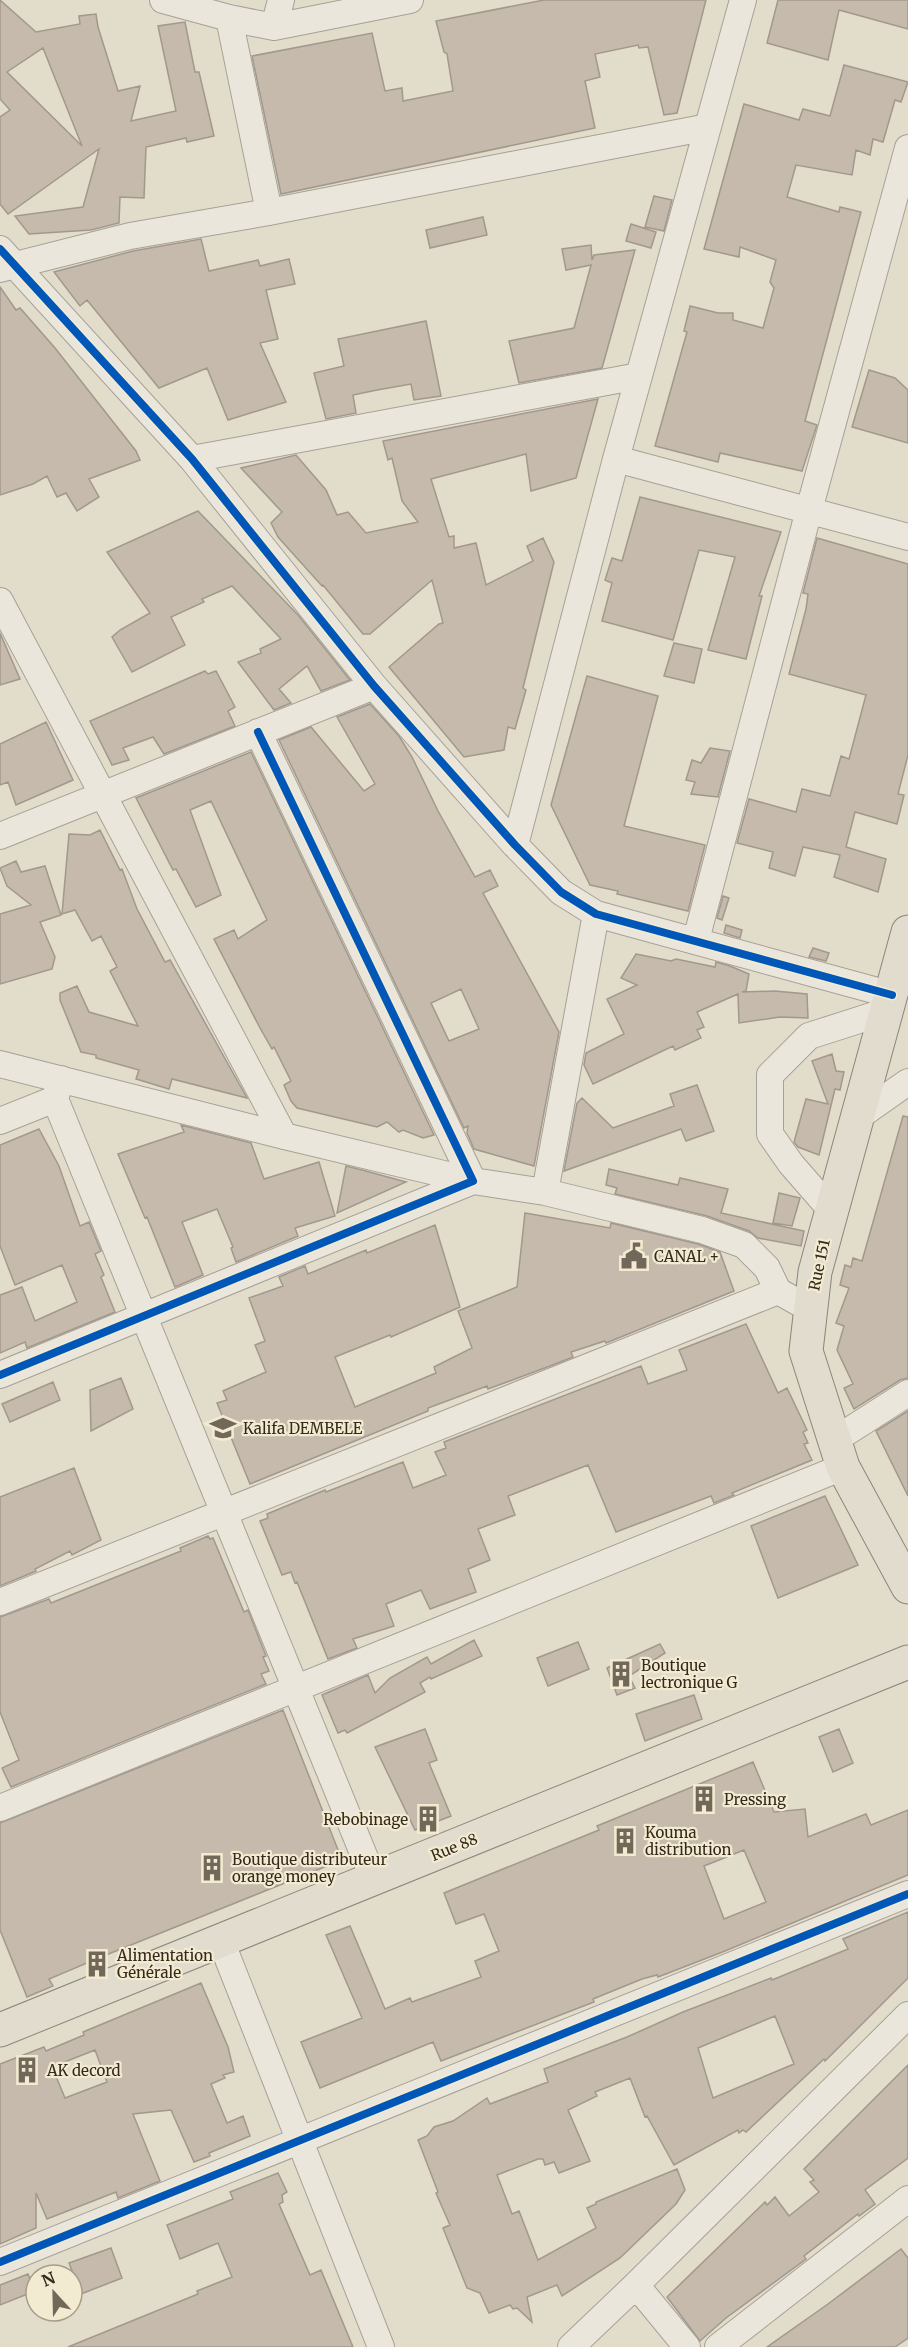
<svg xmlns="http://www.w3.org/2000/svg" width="908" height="2347" viewBox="0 0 908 2347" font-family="Merriweather,serif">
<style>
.building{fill:#c5baac;stroke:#a2988b;stroke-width:1.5;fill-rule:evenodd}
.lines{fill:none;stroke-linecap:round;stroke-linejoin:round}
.minor-casing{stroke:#a7a195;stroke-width:28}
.major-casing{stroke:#8c867b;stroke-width:35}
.minor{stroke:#eae6dc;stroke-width:26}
.major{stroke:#e1dcce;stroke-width:33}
.cycleway-casing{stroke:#f3ebd1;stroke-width:11}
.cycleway{stroke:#0057b8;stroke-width:8}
.labels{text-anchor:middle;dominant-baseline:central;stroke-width:4.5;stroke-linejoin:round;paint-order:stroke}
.poi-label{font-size:15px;fill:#35291d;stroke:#f3ebd1;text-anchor:start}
.street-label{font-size:15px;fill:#35291d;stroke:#f3ebd1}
</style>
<rect width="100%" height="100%" fill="#e2dccb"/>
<!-- building -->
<path class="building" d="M 0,0 L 36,32 L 80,24 L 79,16 L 96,14 L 98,27 L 118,91 L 140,86 L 131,121 L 176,111 L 158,26 L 185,22 L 195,72 L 199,72 L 214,136 L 187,142 L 186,138 L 146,147 L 144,198 L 120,197 L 119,223 L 91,230 L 29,234 L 15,216 L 83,207 L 99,149 L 8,214 L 0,204 L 0,117 L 10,110 L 0,99 ZM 43,48 L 82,146 L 7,72 Z
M 544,0 L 706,0 L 677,113 L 664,115 L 648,47 L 639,48 L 638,45 L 595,54 L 600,77 L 585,81 L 595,128 L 281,194 L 252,56 L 372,33 L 385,91 L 402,88 L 403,101 L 453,91 L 447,54 L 444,52 L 436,21 Z
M 778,0 L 908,0 L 908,29 L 839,10 L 828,60 L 767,43 Z
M 844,65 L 908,82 L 901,102 L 895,100 L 883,142 L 873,139 L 870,155 L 856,150 L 852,175 L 796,165 L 787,197 L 839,212 L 840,207 L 861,212 L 805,421 L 817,425 L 802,471 L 720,453 L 718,462 L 655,446 L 687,332 L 684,331 L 690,306 L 718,313 L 733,313 L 733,320 L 763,328 L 774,288 L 770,282 L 776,260 L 740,247 L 739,257 L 704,249 L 744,104 L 799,120 L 803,109 L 830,116 Z
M 654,196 L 672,200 L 664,231 L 645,227 Z
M 483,217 L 487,235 L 430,248 L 426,230 Z
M 631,224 L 656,232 L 651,248 L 626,241 Z
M 201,239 L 209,271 L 258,260 L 260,266 L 289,259 L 295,284 L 266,290 L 278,339 L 260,343 L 286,402 L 228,420 L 207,368 L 159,388 L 87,300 L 80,306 L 54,272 L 133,251 Z
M 591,245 L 592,260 L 594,255 L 635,250 L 602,368 L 519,383 L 509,341 L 574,328 L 591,265 L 566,270 L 562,249 Z
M 0,287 L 16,310 L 20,308 L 55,348 L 136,451 L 140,460 L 89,479 L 99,497 L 77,511 L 66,493 L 57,497 L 47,476 L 33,484 L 0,495 Z
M 426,321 L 441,396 L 414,400 L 411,384 L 377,390 L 353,395 L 356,413 L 326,419 L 314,373 L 344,366 L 338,339 Z
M 869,370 L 895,378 L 908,390 L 908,443 L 852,427 Z
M 598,399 L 576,478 L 531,491 L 526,454 L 431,479 L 449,537 L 454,536 L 454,548 L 476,543 L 486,585 L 533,561 L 527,546 L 543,538 L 554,562 L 523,688 L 526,690 L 515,729 L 508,727 L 504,750 L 464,757 L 389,667 L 439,624 L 443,623 L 432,580 L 370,634 L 363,634 L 323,585 L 322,586 L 278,537 L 271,523 L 282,512 L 241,468 L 296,455 L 326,490 L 337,515 L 348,512 L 366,533 L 418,522 L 402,501 L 392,458 L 388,460 L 383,441 Z
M 640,497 L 781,532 L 759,596 L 762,596 L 746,659 L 708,650 L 735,557 L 699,550 L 673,640 L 602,621 L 612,583 L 605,580 L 612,558 L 622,561 Z
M 198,511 L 298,615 L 350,680 L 321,691 L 307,666 L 279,689 L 291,703 L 274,710 L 238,662 L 261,653 L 260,649 L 281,639 L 232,586 L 202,599 L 204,602 L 171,617 L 185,645 L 132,672 L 112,637 L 120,630 L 150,613 L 107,552 Z
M 817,538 L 908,564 L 908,755 L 898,794 L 904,795 L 897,824 L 855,812 L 846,847 L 886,859 L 878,892 L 834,877 L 840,855 L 803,847 L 795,876 L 769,868 L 773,852 L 737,843 L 749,799 L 796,812 L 802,789 L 830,796 L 841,756 L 849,759 L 866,695 L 789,674 L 806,609 L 808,594 L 803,593 Z
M 0,633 L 20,679 L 0,685 Z
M 674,643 L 702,649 L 694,683 L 664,676 Z
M 205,671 L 208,674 L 216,671 L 235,707 L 228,711 L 235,726 L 164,754 L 153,737 L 123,748 L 129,760 L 112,765 L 90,721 Z
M 587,676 L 658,696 L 624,826 L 705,845 L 688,911 L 617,894 L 618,891 L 590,885 L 551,805 Z
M 370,704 L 399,736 L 412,757 L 438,811 L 475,877 L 490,870 L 498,886 L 483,893 L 559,1032 L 534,1166 L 474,1149 L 467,1133 L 468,1126 L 464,1128 L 279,740 L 311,727 L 364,791 L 375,784 L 337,717 ZM 461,989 L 479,1029 L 449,1041 L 431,1003 Z
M 46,722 L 73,780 L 16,805 L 8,782 L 0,785 L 0,744 Z
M 710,748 L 730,751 L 718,797 L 691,794 L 695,782 L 686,780 L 692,760 L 701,763 Z
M 251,752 L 434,1135 L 423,1138 L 403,1130 L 399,1132 L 387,1122 L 377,1127 L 297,1108 L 291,1101 L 284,1085 L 291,1081 L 274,1047 L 272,1049 L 260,1028 L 214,939 L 234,930 L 238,939 L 267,920 L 211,801 L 190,810 L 221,895 L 196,907 L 176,869 L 173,870 L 136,798 Z
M 100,830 L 120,870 L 122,869 L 137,909 L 165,962 L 170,960 L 247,1098 L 172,1079 L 169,1089 L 136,1079 L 139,1070 L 96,1058 L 96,1055 L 81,1052 L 60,1000 L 60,993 L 77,986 L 89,1012 L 138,1026 L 110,971 L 117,967 L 101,936 L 92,941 L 75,910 L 62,914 L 69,834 L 90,835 Z
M 16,861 L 21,872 L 45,866 L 61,915 L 40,922 L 55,957 L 52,969 L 0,984 L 0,914 L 31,905 L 7,886 L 0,868 Z
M 723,896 L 729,898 L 722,920 L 717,918 Z
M 726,925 L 742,930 L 740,938 L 724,933 Z
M 813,948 L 829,953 L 826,961 L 809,957 Z
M 636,954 L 671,961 L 676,959 L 715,967 L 716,962 L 730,966 L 749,974 L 746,991 L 742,992 L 775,991 L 807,994 L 808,1018 L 780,1017 L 739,1023 L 738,994 L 697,1012 L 704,1027 L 697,1030 L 701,1038 L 675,1050 L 673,1046 L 593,1084 L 584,1065 L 586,1053 L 624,1034 L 607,999 L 637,985 L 621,978 Z
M 832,1054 L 836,1071 L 844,1072 L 840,1090 L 835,1089 L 819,1155 L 798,1147 L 794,1142 L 806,1099 L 828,1104 L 812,1061 Z
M 697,1085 L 714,1131 L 686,1141 L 681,1129 L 564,1171 L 577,1103 L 582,1098 L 613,1128 L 674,1106 L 670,1094 Z
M 903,1116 L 908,1117 L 908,1378 L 900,1380 L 854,1409 L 844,1388 L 853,1384 L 837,1350 L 844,1326 L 836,1323 L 849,1288 L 840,1285 L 845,1265 L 851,1267 L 853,1258 L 862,1261 Z
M 181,1125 L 251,1143 L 264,1179 L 319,1162 L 335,1216 L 295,1228 L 298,1236 L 236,1262 L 231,1248 L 233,1247 L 217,1209 L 182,1222 L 203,1275 L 175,1287 L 147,1217 L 145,1218 L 118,1154 L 184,1132 Z
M 39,1129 L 59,1166 L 80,1226 L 89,1222 L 101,1251 L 95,1254 L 104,1275 L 101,1277 L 115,1312 L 27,1348 L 25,1342 L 0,1353 L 0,1295 L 22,1287 L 35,1321 L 77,1302 L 62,1265 L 15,1285 L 0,1246 L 0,1145 Z
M 346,1166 L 362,1170 L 406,1182 L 337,1213 Z
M 609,1169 L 678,1185 L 680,1178 L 728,1189 L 721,1213 L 804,1231 L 801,1246 L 758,1238 L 749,1231 L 707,1216 L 615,1194 L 617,1188 L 606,1185 Z
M 779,1193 L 800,1198 L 792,1226 L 773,1223 Z
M 525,1213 L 610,1228 L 611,1223 L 698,1244 L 720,1252 L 734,1291 L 606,1343 L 605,1341 L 571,1352 L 573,1357 L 550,1366 L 488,1389 L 487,1386 L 428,1408 L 428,1411 L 250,1484 L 217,1403 L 227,1400 L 223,1391 L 266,1372 L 255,1345 L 265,1341 L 249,1298 L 283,1286 L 279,1277 L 305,1266 L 308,1274 L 366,1250 L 367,1253 L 435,1225 L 460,1307 L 391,1337 L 390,1335 L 335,1357 L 355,1407 L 436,1373 L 434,1367 L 472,1348 L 458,1311 L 517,1287 Z
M 746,1324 L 778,1393 L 787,1388 L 807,1430 L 803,1432 L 808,1443 L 804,1444 L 812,1460 L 732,1493 L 734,1495 L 714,1503 L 711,1496 L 616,1532 L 588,1465 L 508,1496 L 515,1515 L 478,1529 L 490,1560 L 468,1569 L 476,1592 L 430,1609 L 421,1590 L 386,1604 L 394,1626 L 353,1639 L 357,1648 L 328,1659 L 297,1582 L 295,1583 L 291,1572 L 282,1575 L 260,1521 L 268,1518 L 267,1514 L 325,1490 L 326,1492 L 403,1462 L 413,1488 L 446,1475 L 435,1452 L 446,1448 L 444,1442 L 641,1366 L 648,1384 L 687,1370 L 679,1350 Z
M 121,1378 L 133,1409 L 91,1431 L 90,1390 Z
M 53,1382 L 60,1400 L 10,1422 L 2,1404 Z
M 908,1411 L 908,1496 L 876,1431 Z
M 74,1468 L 101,1540 L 72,1555 L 70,1551 L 35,1569 L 36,1571 L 0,1586 L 0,1497 Z
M 825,1496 L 858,1565 L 778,1598 L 751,1526 Z
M 208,1536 L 210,1539 L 213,1538 L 244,1612 L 248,1610 L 266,1656 L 263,1657 L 269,1671 L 261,1674 L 266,1684 L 11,1787 L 2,1768 L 19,1760 L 0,1712 L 0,1617 L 49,1599 L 51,1603 L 181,1551 L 180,1548 Z
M 474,1640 L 482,1656 L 431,1679 L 430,1677 L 420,1683 L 425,1692 L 347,1733 L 345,1730 L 338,1733 L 322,1695 L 368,1675 L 375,1693 L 390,1678 L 427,1657 L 431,1664 Z
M 578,1642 L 589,1669 L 548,1686 L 537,1658 Z
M 660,1644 L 665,1653 L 629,1676 L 635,1688 L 617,1695 L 607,1668 Z
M 694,1695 L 702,1719 L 645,1741 L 636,1714 Z
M 283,1710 L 342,1860 L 101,1957 L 49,1979 L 53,1986 L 27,1997 L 0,1930 L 0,1823 Z
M 425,1729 L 437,1760 L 429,1763 L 451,1816 L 415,1830 L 375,1747 Z
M 839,1729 L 853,1763 L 833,1772 L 819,1737 Z
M 753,1762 L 774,1812 L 805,1809 L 808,1837 L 866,1814 L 871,1825 L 908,1810 L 908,1875 L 725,1951 L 658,1977 L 657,1975 L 642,1979 L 593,1999 L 594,2002 L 441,2061 L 433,2042 L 320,2088 L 301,2042 L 362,2018 L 326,1935 L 350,1926 L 385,2009 L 410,1998 L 412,2002 L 481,1977 L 475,1961 L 499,1951 L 484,1914 L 456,1924 L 444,1893 L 599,1830 L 597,1826 ZM 744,1850 L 766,1902 L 724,1919 L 704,1866 Z
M 908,1912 L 908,1978 L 825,2061 L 824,2059 L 746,2132 L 743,2130 L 739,2133 L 738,2130 L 674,2165 L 647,2116 L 645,2117 L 630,2078 L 595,2092 L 597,2096 L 568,2110 L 590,2161 L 559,2173 L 554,2162 L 545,2165 L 543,2159 L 538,2159 L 497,2175 L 512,2214 L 519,2211 L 538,2260 L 596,2228 L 587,2208 L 596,2204 L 596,2202 L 677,2169 L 685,2190 L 676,2204 L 620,2258 L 562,2296 L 557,2285 L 527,2297 L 532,2322 L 517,2308 L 513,2309 L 510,2305 L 489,2313 L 480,2293 L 467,2288 L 443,2228 L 450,2225 L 436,2193 L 438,2192 L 418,2140 L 427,2136 L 434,2127 L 453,2121 L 487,2098 L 490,2104 L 548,2082 L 544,2069 L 627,2037 L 683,2012 L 771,1978 L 772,1980 L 848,1949 L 843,1939 ZM 775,2016 L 794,2064 L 713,2098 L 698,2048 Z
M 201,1983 L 228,2047 L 234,2072 L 223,2075 L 225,2078 L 211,2084 L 227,2123 L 243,2116 L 250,2136 L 209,2153 L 210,2156 L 194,2162 L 171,2110 L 133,2114 L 160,2181 L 118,2198 L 116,2192 L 47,2219 L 36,2193 L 36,2228 L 0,2244 L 0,2064 L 44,2047 L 46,2051 L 84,2035 L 83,2032 ZM 95,2050 L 107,2082 L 65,2098 L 52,2067 Z
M 908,2065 L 908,2158 L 865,2190 L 875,2204 L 859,2216 L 858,2214 L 804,2256 L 806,2259 L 726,2318 L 700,2341 L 667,2297 L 765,2202 L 767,2205 L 775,2197 L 789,2216 L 819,2192 L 810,2182 L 814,2180 L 804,2169 Z
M 278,2173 L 287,2192 L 282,2195 L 283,2202 L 279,2204 L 310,2275 L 321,2270 L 353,2347 L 68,2347 L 198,2294 L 197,2291 L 232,2277 L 218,2243 L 180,2259 L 167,2225 L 233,2199 L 230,2192 Z
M 111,2248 L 122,2278 L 81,2294 L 69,2263 Z
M 901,2249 L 908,2258 L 908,2338 L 895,2347 L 767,2347 L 828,2304 Z
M 28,2274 L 35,2291 L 0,2305 L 0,2285 Z"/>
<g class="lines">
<!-- minor casing -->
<g class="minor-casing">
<path id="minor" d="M 163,0 L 229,18 L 274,27 L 410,0
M 229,18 L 269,212
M 274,27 L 281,0
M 0,249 L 192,459 L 374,686 L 515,845 L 561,892 L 596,914 L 892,995
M 0,269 L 130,236 L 269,212 L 708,127
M 192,459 L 639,376
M 616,459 L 908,537
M 0,601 L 284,1136
M 0,836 L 374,686
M 515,845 L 616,459 L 743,0
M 696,940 L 809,510 L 908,148
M 0,1064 L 284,1136 L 473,1181 L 545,1192 L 702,1230 L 744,1245 L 767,1268 L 778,1291 L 810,1309
M 61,1079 L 55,1099 L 374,1880
M 858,1117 L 908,1082
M 0,1121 L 55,1099
M 545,1192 L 596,914
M 832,1211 L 791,1164 L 770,1134 L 770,1075 L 809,1036 L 887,1011
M 0,1375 L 473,1181 L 258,732
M 833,1441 L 908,1393
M 0,1602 L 778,1291
M 0,1808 L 843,1467
M 221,1941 L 381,2347
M 0,2262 L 908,1894
M 636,2285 L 687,2347
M 571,2347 L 636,2285 L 908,2015
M 718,2347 L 908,2199"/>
</g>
<!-- major casing -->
<g class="major-casing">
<path id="major" d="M 908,932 L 815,1272 L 806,1351 L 843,1467 L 908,1587
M 0,2030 L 908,1662"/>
</g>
<!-- minor -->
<use href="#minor" class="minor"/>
<!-- major -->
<use href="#major" class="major"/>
<!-- cycleway casing -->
<g class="cycleway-casing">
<path id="cycleway" d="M 0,249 L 192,459 L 374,686 L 515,845 L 561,892 L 596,914 L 892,995
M 0,1375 L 473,1181 L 258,732
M 0,2262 L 908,1894"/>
</g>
<!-- cycleway -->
<use href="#cycleway" class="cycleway"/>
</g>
<!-- icons -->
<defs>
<g id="civic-bare" transform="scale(2.07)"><path d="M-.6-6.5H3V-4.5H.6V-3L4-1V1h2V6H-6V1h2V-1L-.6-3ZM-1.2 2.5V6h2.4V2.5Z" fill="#72685a" stroke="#f3ebd1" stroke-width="2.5" paint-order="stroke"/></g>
<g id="school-bare" transform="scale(2.07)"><path d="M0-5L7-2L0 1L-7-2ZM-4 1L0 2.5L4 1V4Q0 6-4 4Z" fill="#72685a" stroke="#f3ebd1" stroke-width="2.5" paint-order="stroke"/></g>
<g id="building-bare" transform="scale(2.07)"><path d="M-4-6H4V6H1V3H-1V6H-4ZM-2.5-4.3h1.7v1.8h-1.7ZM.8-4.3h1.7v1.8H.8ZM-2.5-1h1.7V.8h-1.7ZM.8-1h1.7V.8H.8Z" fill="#72685a" stroke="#f3ebd1" stroke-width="2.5" paint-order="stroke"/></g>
</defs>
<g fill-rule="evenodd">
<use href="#civic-bare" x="634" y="1256"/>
<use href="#school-bare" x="223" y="1428"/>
<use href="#building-bare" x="621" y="1674"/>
<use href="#building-bare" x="704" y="1799"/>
<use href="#building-bare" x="428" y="1819"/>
<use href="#building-bare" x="625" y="1841"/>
<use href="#building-bare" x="212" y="1868"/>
<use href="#building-bare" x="97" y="1964"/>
<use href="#building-bare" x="27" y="2070"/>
</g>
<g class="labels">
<!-- poi labels -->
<g class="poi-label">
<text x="654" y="1256">CANAL +</text>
<text x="243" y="1428">Kalifa DEMBELE</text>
<text x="641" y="1665">Boutique<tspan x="641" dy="17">lectronique G</tspan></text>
<text x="724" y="1799">Pressing</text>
<text x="408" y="1819" text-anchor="end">Rebobinage</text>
<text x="645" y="1832">Kouma<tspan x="645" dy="17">distribution</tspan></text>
<text x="232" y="1859">Boutique distributeur<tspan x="232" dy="17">orange money</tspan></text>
<text x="117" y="1955">Alimentation<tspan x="117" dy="17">Générale</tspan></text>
<text x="47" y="2070">AK decord</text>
</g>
<!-- street labels -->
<g class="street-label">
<text transform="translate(819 1265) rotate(-78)">Rue 151</text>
<text transform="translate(454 1847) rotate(-22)">Rue 88</text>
</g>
</g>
<!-- north arrow -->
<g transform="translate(54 2293) rotate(338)"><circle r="28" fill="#f3ebd1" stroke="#a79d89" stroke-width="1.5"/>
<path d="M0-4.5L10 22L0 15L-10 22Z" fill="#72685a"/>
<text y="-9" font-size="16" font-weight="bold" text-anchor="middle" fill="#35291d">N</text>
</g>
</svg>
